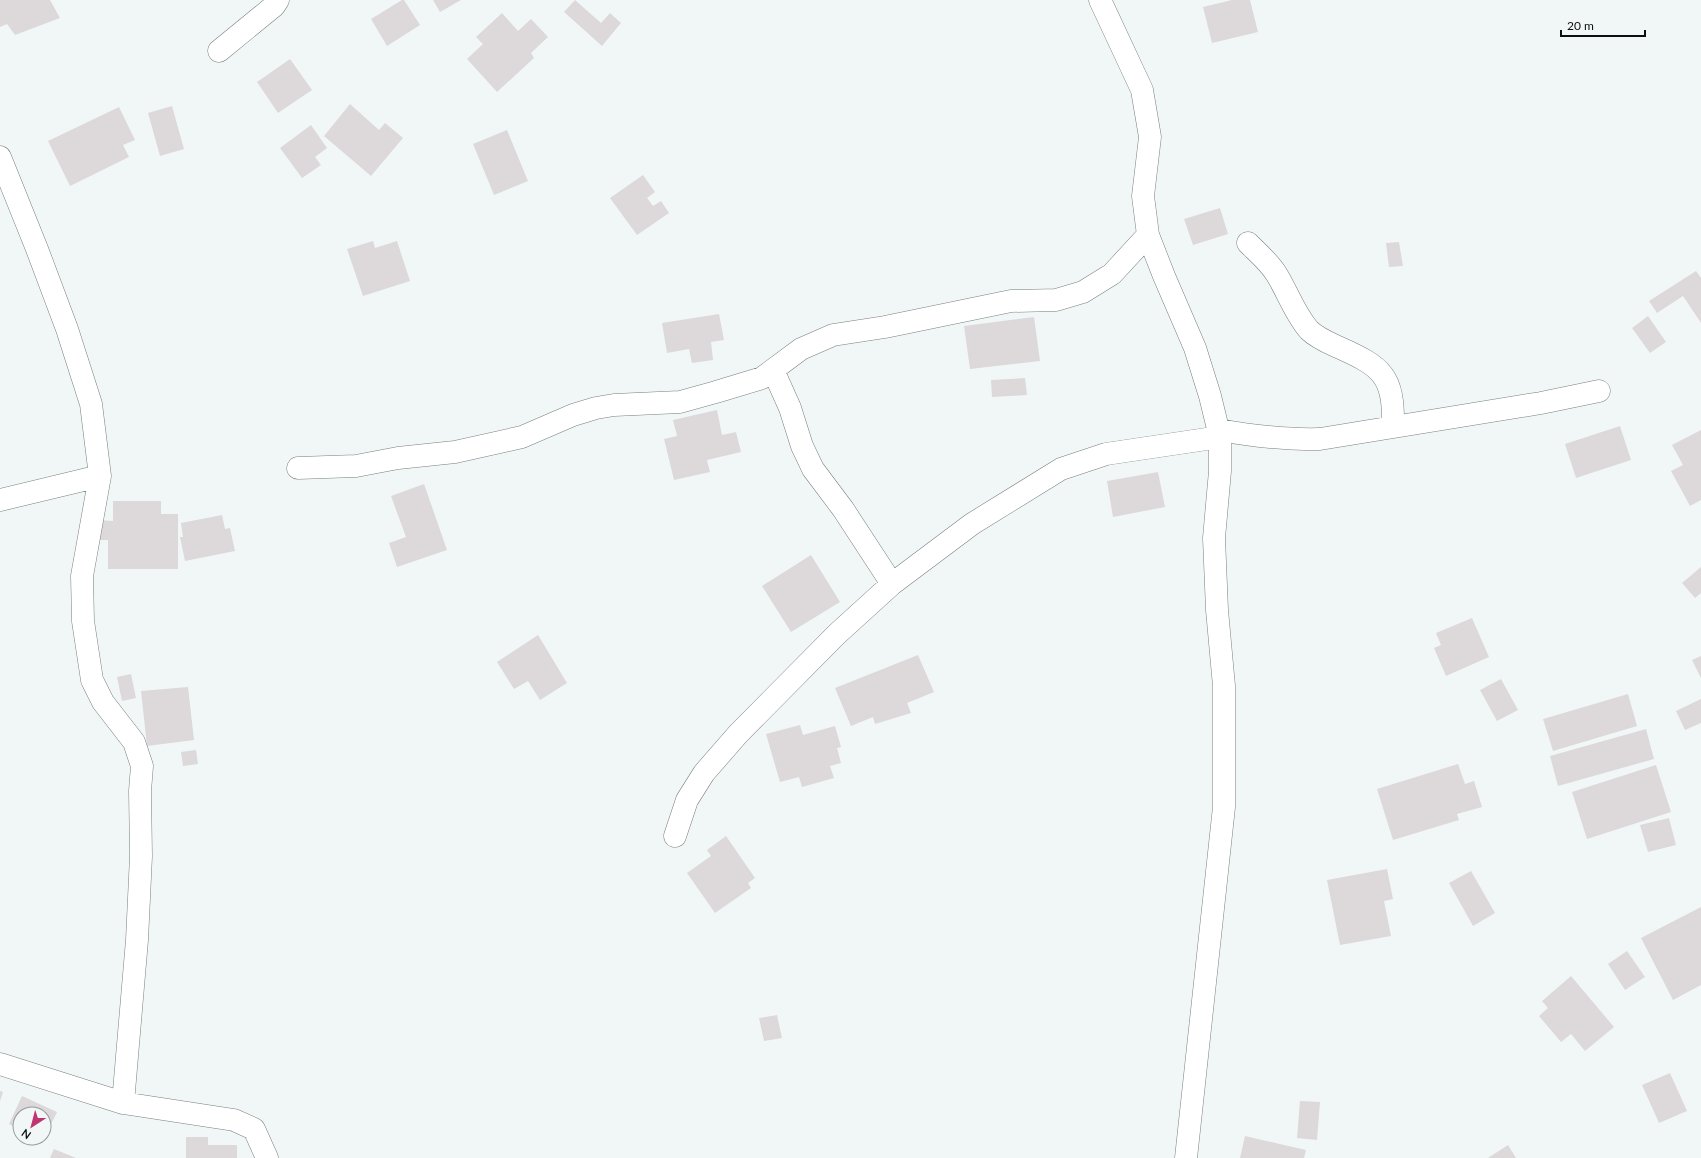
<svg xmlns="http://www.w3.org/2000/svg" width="1701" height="1158" viewBox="0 0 1701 1158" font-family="Lato,sans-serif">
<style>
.building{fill:#ddd8da}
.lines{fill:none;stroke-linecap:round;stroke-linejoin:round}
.minor-casing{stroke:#7a7f7f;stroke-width:23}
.minor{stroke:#fff;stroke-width:22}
</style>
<rect width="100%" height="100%" fill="#f1f7f7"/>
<!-- building -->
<path class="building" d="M 0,0 L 50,0 L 60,18 L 15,35 L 7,24 L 0,27 Z
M 402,0 L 404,0 L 420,25 L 387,46 L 371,19 Z
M 433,0 L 461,0 L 440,12 Z
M 575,0 L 601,23 L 610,13 L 621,23 L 602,46 L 564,12 Z
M 1232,0 L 1250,0 L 1258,32 L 1212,43 L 1203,7 Z
M 502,13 L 518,31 L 531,19 L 548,37 L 531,53 L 534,58 L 497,92 L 467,59 L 483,44 L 476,37 Z
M 290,59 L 312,90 L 278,113 L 257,82 Z
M 350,104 L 379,130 L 385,123 L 403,138 L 371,176 L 324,136 Z
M 172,106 L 184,149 L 160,156 L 148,113 Z
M 119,107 L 135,140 L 123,145 L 129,157 L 70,186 L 48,141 Z
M 311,125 L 327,148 L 315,157 L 321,165 L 302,178 L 280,148 Z
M 507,130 L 528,181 L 494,195 L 473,144 Z
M 643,175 L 655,192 L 647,198 L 653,206 L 661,201 L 669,213 L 637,235 L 610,198 Z
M 1220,208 L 1228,234 L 1193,245 L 1184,219 Z
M 373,241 L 375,248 L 397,241 L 410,281 L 363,296 L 347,249 Z
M 1399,242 L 1403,266 L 1389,267 L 1386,243 Z
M 1696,271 L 1701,278 L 1701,323 L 1683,296 L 1657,313 L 1649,301 Z
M 719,314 L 724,340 L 711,342 L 713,360 L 692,363 L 689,349 L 667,353 L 662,323 Z
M 1648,316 L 1666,342 L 1650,353 L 1632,328 Z
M 1034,317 L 1040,361 L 970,369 L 964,326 Z
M 1025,378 L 1027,395 L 992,397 L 991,380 Z
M 717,410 L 722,435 L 736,432 L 741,452 L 707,460 L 710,472 L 674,480 L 664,439 L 677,436 L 673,420 Z
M 1620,426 L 1631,460 L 1576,478 L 1565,444 Z
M 1701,430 L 1701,500 L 1690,506 L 1671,471 L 1683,465 L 1672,445 Z
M 1158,472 L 1165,507 L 1113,517 L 1107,481 Z
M 424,484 L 447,550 L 397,567 L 389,543 L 406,537 L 391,496 Z
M 113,501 L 161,501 L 161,514 L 178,514 L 178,569 L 108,569 L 108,540 L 98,540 L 98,520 L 113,521 Z
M 222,515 L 225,529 L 230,528 L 235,551 L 185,561 L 180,537 L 183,537 L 181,523 Z
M 811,555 L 840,602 L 791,632 L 762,586 Z
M 1701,567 L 1701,593 L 1695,598 L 1682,583 Z
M 1472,618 L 1489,657 L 1446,676 L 1434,648 L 1441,645 L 1436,633 Z
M 538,635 L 567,683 L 540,700 L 528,681 L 514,689 L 497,662 Z
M 918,655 L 934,692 L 907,703 L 911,713 L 875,724 L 873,717 L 851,726 L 835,688 Z
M 1701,656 L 1701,678 L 1692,660 Z
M 131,674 L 136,698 L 122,701 L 117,677 Z
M 1501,679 L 1518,710 L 1497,721 L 1480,690 Z
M 188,687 L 194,740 L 147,746 L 141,691 Z
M 1628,694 L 1637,726 L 1553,751 L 1543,719 Z
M 1701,699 L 1701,723 L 1685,730 L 1676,711 Z
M 800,725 L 803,735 L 835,726 L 841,747 L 837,748 L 841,763 L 830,766 L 834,778 L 802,787 L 799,777 L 780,782 L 766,734 Z
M 1646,729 L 1654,759 L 1558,786 L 1550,756 Z
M 196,750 L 198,764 L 183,766 L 181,752 Z
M 1458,764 L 1465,784 L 1474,781 L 1482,807 L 1457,814 L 1459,820 L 1393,840 L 1377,789 Z
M 1656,765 L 1671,812 L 1587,839 L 1572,792 Z
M 1669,818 L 1676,845 L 1648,852 L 1640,825 Z
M 726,836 L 755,878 L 748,883 L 751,888 L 715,913 L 687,873 L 711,856 L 707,850 Z
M 1387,869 L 1393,899 L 1384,901 L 1391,936 L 1340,945 L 1327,880 Z
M 1471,871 L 1495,913 L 1473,926 L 1449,883 Z
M 1701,907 L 1701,985 L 1673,1000 L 1641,938 Z
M 1627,951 L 1645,977 L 1625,990 L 1608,964 Z
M 1571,976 L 1614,1027 L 1585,1051 L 1571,1034 L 1561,1042 L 1539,1016 L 1548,1008 L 1542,1001 Z
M 777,1015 L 782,1038 L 764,1041 L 759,1018 Z
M 1670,1073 L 1687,1111 L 1659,1123 L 1642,1085 Z
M 0,1091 L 3,1092 L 0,1101 Z
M 22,1096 L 57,1112 L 43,1141 L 37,1138 L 44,1138 L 44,1114 L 20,1114 L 20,1130 L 9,1124 Z
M 1300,1101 L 1320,1102 L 1317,1140 L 1297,1138 Z
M 1245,1136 L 1306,1150 L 1304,1158 L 1240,1158 Z
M 186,1137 L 208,1137 L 208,1145 L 237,1145 L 237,1158 L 186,1158 Z
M 1508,1145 L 1516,1158 L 1488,1158 Z
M 54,1149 L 76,1158 L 50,1158 Z"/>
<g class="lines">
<!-- minor casing -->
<g class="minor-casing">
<path id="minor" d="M 1100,0 L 1142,90 L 1150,137 L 1143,196 L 1148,235 L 1164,276 L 1195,348 L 1210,396 L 1220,437 L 1220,471 L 1214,538 L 1217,610 L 1224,686 L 1224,807 L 1186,1158
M 219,51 L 274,6 L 278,0
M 0,157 L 37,249 L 67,329 L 91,404 L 100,476 L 82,576 L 83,621 L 92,680 L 103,702 L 134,742 L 142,766 L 140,791 L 141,856 L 137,940 L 123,1103
M 1248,243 C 1258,253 1270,263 1277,275 C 1288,293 1295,314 1309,330 C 1317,338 1329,343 1338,347 C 1383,367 1394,376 1393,427
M 773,370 L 790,408 L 802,446 L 813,469 L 843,509 L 892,584
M 1219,430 C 1253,436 1285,440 1320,439 L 1541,403 L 1599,391
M 298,468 L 356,466 L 398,458 L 455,452 L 522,437 L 573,415 L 596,408 L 614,405 L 680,402 L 716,392 L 762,378 L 801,349 L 833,335 L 885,327 L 1011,301 L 1056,300 L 1083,292 L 1112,274 L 1148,235
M 0,500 L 100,476
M 675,836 L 687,800 L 704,773 L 738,734 L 837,634 L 892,584 L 972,524 L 1061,469 L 1106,454 L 1220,437
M 0,1064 L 123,1103 L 234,1120 L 254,1129 L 267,1158"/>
</g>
<!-- minor -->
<use href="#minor" class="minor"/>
</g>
<!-- north arrow -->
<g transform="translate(32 1126) rotate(216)"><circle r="19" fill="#f1f7f7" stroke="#969a9a"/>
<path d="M0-3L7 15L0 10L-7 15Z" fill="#bf3570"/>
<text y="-6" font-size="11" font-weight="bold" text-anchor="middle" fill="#0d0f0f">N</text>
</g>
<!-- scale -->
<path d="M1561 30v6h84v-6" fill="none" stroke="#0d0f0f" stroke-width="2"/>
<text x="1567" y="30" font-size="12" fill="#0d0f0f" stroke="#f1f7f7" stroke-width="3" paint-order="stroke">20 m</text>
</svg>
